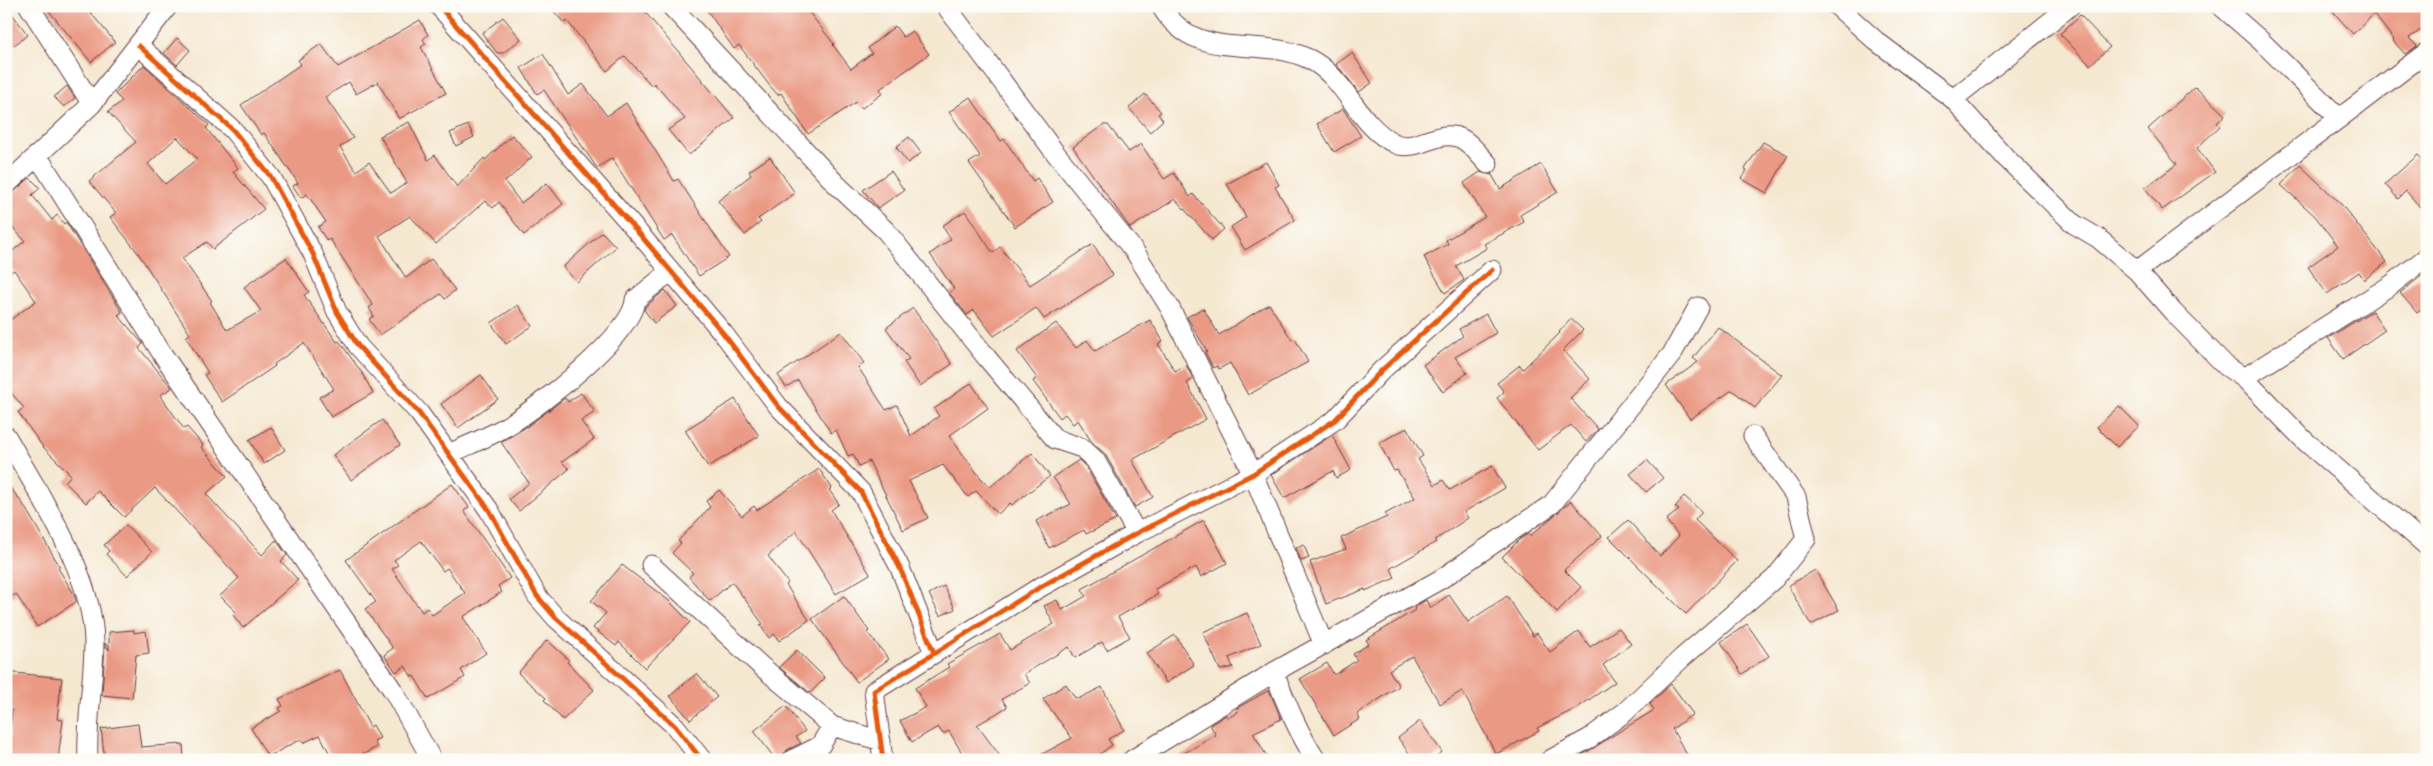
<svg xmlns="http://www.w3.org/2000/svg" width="2433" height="766" viewBox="0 0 2433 766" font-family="'EB Garamond',serif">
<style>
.building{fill:#ea9a84;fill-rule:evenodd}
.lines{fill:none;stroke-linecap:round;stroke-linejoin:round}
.street-casing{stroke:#643d44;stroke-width:21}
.street{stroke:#fff;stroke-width:19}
.cycleway-casing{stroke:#fdfcf7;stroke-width:8}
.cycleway{stroke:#e8590c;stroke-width:5}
</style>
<rect width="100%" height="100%" fill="#fdfcf7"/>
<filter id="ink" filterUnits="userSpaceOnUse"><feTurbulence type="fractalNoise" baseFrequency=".02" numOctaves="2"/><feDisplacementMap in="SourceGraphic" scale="10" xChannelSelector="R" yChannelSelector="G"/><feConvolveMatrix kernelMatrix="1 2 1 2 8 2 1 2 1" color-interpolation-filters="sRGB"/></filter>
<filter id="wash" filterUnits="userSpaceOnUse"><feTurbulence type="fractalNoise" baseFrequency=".0096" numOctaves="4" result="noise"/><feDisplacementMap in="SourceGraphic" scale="20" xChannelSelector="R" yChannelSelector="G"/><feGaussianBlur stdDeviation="1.12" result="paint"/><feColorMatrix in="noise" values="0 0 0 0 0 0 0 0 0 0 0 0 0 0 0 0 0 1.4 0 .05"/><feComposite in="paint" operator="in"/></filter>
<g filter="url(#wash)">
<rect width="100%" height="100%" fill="#f5e8d1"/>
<g id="blocks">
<!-- building -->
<path class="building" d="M 6,6 L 28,35 L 6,51 Z
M 45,6 L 85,6 L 115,42 L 91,62 Z
M 549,6 L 640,6 L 734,118 L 689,155 L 668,130 L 685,119 L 654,83 L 652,86 L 625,56 L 607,71 L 567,21 L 564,23 Z
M 704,6 L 804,6 L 834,44 L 833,45 L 851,69 L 872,53 L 868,48 L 895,26 L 903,37 L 912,31 L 929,54 L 880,89 L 883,93 L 862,108 L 856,102 L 808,134 L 781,93 L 778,95 L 769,85 L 739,45 L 734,49 Z
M 2328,6 L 2427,6 L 2427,26 L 2409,38 L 2417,46 L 2405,54 L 2393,41 L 2394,40 L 2374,14 L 2353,34 Z
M 2080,15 L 2110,47 L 2090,65 L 2060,34 Z
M 503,17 L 521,39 L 503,53 L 497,53 L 482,33 Z
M 420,20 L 428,35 L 423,39 L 426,44 L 421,47 L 446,93 L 399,119 L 378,82 L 356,94 L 349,82 L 325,97 L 353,138 L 340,147 L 356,171 L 369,162 L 391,193 L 407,183 L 380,136 L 409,122 L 428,160 L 435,155 L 457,187 L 484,158 L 485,160 L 512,135 L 532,157 L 505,182 L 521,203 L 547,183 L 563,204 L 524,235 L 499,202 L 493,208 L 485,201 L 436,244 L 410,216 L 379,236 L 406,278 L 431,259 L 455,290 L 445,299 L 441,294 L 380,335 L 369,319 L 374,316 L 369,308 L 373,305 L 330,239 L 327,241 L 318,227 L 326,222 L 307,194 L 301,198 L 293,186 L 298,183 L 264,133 L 261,135 L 241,105 L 301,64 L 298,60 L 321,44 L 338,67 Z
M 177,38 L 190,50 L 177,65 L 164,53 Z
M 1352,53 L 1372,83 L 1359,92 L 1336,64 Z
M 543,54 L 568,95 L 583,84 L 607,116 L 626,103 L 674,181 L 678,179 L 729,257 L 699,276 L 672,235 L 664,240 L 612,158 L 597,168 L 544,90 L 537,94 L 521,68 Z
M 144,65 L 209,125 L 206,128 L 238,168 L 233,172 L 264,209 L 213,249 L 207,242 L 182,258 L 212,301 L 210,302 L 227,330 L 261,311 L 244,287 L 286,258 L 309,292 L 304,295 L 337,342 L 339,341 L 362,373 L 373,393 L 331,417 L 319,397 L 334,389 L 304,343 L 274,364 L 275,366 L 222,402 L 204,375 L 208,373 L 186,337 L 190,334 L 138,253 L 110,217 L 116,213 L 89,181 L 136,142 L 108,112 L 122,101 L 115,94 ZM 177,137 L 197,159 L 165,184 L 148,164 Z
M 67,86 L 75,98 L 64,107 L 54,97 Z
M 2195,87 L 2225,115 L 2217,123 L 2220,126 L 2197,148 L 2215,172 L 2162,210 L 2145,188 L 2177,164 L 2148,129 Z
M 1145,94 L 1161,112 L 1158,114 L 1163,120 L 1150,132 L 1129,108 Z
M 970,97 L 1001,141 L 1004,139 L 1033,181 L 1037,178 L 1053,202 L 1015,227 L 969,163 L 980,156 L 949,112 Z
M 1343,109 L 1361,136 L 1334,152 L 1317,124 Z
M 468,125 L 474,137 L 456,146 L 450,133 Z
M 1103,125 L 1108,125 L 1129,152 L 1141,144 L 1164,179 L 1174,173 L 1190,197 L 1193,194 L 1224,229 L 1212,240 L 1175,199 L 1130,228 L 1073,147 Z
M 909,137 L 921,153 L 908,163 L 896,147 Z
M 1763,142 L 1788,155 L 1767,193 L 1742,179 L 1747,170 L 1745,169 Z
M 2418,155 L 2427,165 L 2427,215 L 2406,191 L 2398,199 L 2385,184 Z
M 770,157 L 795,193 L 758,219 L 761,222 L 745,235 L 718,201 L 751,175 L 749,171 Z
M 1266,162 L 1279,185 L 1275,187 L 1295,220 L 1245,250 L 1231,227 L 1246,217 L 1227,184 Z
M 1541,164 L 1558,192 L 1520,215 L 1524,222 L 1484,244 L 1487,248 L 1456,266 L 1464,280 L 1445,293 L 1424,257 L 1448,244 L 1446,240 L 1485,217 L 1464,183 L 1480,172 L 1492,175 L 1500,189 Z
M 2300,165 L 2341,204 L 2387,262 L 2364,280 L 2359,272 L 2327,294 L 2308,267 L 2338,246 L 2315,216 L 2281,185 Z
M 891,171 L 904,190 L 878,208 L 863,190 Z
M 30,178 L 40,188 L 32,195 L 52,220 L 57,215 L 64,224 L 66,222 L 122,312 L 118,315 L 143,344 L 139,348 L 172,388 L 160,395 L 184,429 L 187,427 L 203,445 L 201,447 L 227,476 L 206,494 L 262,555 L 276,540 L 287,555 L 281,561 L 298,580 L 243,628 L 233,615 L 236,612 L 220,596 L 239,578 L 155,488 L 124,517 L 98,491 L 86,503 L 65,482 L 71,475 L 43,447 L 18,412 L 24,408 L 6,387 L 6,323 L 36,301 L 14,270 L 6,275 L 6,256 L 25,241 L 6,220 L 6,198 Z
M 965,211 L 993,253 L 1000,247 L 1030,285 L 1093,244 L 1113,275 L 1044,319 L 1036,308 L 994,336 L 974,310 L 967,315 L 953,297 L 949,293 L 954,289 L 930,254 L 951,239 L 942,226 Z
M 602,232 L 616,247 L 577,282 L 563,267 Z
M 2425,273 L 2427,276 L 2427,305 L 2417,313 L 2400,293 Z
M 665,290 L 677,306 L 654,323 L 644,310 L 645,307 Z
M 1269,304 L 1292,340 L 1295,339 L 1308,362 L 1248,395 L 1230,363 L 1219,369 L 1217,366 L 1213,368 L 1205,352 L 1207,351 L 1187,317 L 1203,308 L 1219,335 Z
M 518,305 L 532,326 L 506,344 L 491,323 Z
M 913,308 L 952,364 L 920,386 L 904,362 L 909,359 L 886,328 Z
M 2372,311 L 2385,330 L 2343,359 L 2328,338 Z
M 1486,314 L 1496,333 L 1455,357 L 1467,373 L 1443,392 L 1423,365 L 1463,336 L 1459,329 Z
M 1571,319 L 1583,330 L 1563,350 L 1590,379 L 1570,398 L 1598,429 L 1586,442 L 1571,425 L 1538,450 L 1497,398 L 1504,392 L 1497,383 L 1520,365 L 1523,369 L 1560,333 L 1559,332 Z
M 1150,320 L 1163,341 L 1158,344 L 1175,371 L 1186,365 L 1193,379 L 1187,383 L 1206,419 L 1132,460 L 1153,497 L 1135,507 L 1105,454 L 1091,441 L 1078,420 L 1073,424 L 1065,414 L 1060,418 L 1033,381 L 1037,378 L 1017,351 L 1056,323 L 1076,348 L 1087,340 L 1095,351 Z
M 1718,327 L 1782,375 L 1755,408 L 1732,390 L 1690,419 L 1666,385 L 1698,362 L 1693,358 Z
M 841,332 L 864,363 L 858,367 L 886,410 L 897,405 L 911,436 L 939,416 L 934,409 L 971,383 L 988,408 L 949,436 L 980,477 L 990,487 L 1032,453 L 1050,476 L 1012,505 L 1010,503 L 998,514 L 976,491 L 968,497 L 943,465 L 909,481 L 928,518 L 903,530 L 869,461 L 859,466 L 853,454 L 848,456 L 836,430 L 831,433 L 798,380 L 786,387 L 778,375 Z
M 481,375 L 498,399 L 458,428 L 441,404 Z
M 581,393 L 595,412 L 581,421 L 594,439 L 562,462 L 569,469 L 519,511 L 509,499 L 529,483 L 501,442 L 528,426 L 565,398 L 568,402 Z
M 735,399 L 759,436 L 708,467 L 685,430 Z
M 2119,406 L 2139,426 L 2117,447 L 2097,427 Z
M 382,420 L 400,445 L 351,480 L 333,455 Z
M 271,427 L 285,450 L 264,464 L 249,440 Z
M 1407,428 L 1423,456 L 1418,459 L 1435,485 L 1443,480 L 1450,490 L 1492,466 L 1505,488 L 1464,512 L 1468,518 L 1435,540 L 1436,542 L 1391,568 L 1395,578 L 1365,591 L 1365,589 L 1326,604 L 1310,562 L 1346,549 L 1341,538 L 1387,517 L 1385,514 L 1415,498 L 1397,470 L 1394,471 L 1379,443 Z
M 1332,435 L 1351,470 L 1336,478 L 1333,471 L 1284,498 L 1271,475 Z
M 1079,460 L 1086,467 L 1116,520 L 1086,534 L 1084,530 L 1049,548 L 1036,521 L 1071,504 L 1053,477 Z
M 1647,460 L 1663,478 L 1646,492 L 1630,474 Z
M 819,469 L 832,488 L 829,490 L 839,504 L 831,510 L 870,574 L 836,594 L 796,531 L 768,556 L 788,583 L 786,585 L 809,620 L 779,641 L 774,634 L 769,638 L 760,625 L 763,624 L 732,582 L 710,601 L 689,577 L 693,573 L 672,553 L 681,543 L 678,541 L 710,507 L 706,501 L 719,490 L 742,516 L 754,506 L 757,510 Z
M 6,482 L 23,504 L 60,567 L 58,568 L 74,594 L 76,602 L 37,627 L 16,594 L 6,600 Z
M 452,484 L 469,507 L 464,511 L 510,578 L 498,586 L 502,592 L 463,617 L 486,653 L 461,670 L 465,677 L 428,699 L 414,676 L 412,677 L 405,666 L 396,672 L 384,655 L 393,648 L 365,609 L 376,602 L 346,560 ZM 421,541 L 443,571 L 447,568 L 465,593 L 432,615 L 427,608 L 422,612 L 392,569 L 398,565 L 394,560 Z
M 1684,496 L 1702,512 L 1695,520 L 1737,561 L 1686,614 L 1609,537 L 1628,520 L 1660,556 L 1679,536 L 1666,520 L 1679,510 L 1675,507 Z
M 1571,501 L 1602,536 L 1564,570 L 1581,587 L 1557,612 L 1502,557 L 1520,539 L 1528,534 L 1530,536 Z
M 1204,520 L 1227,563 L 1201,577 L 1196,567 L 1155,589 L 1158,594 L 1118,617 L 1130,637 L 1107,650 L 1102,642 L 1075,658 L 1069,647 L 1024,674 L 1030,683 L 1002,699 L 1007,707 L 977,725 L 1003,760 L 966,760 L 949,731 L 943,734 L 938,727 L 912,742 L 900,721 L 926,707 L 915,688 L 949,667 L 947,664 L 1000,634 L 1010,650 L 1054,624 L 1044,606 L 1057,600 L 1062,610 L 1086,596 L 1082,589 Z
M 126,525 L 152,552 L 127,576 L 106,554 L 109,551 L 104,545 Z
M 1304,545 L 1309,558 L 1301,561 L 1296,548 Z
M 622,565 L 668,600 L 690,622 L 645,668 L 619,642 L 616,646 L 593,628 L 606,613 L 591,601 Z
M 1815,570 L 1839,610 L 1811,625 L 1788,586 Z
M 944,586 L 955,609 L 940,616 L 929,594 Z
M 1449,595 L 1468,622 L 1507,596 L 1533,636 L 1537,633 L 1550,652 L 1579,631 L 1590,647 L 1619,628 L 1631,644 L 1603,665 L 1615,682 L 1577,708 L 1537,728 L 1539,731 L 1496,754 L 1462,691 L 1440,704 L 1412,656 L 1389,670 L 1399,686 L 1357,714 L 1360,719 L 1334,735 L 1300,679 L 1327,663 L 1334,675 L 1357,660 L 1353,654 L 1369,644 L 1366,640 L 1415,610 L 1414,607 L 1426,600 L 1430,608 Z
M 844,596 L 869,631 L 867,632 L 889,659 L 857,682 L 812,619 Z
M 1247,613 L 1261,644 L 1229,658 L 1233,667 L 1220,670 L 1203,632 Z
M 1747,624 L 1769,656 L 1742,674 L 1721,642 Z
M 134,630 L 134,633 L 146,631 L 149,653 L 136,655 L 132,698 L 102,695 L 105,643 L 109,650 L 109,632 Z
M 1175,635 L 1194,665 L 1166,683 L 1147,653 Z
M 547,640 L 569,660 L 567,662 L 594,690 L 563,720 L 544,700 L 546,698 L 518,673 Z
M 797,650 L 825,678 L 810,693 L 779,667 Z
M 340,670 L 370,727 L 373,725 L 380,738 L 374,741 L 377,747 L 352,760 L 333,760 L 320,735 L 303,743 L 301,739 L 268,757 L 251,728 L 281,711 L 279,708 L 283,706 L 279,699 Z
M 6,672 L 62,678 L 57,719 L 63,720 L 58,760 L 7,760 L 12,710 L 6,709 Z
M 697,673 L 717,697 L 690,720 L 670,696 Z
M 1066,684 L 1075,698 L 1076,697 L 1078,699 L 1102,687 L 1124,730 L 1108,739 L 1112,745 L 1092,760 L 1031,760 L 1072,738 L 1043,699 Z
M 1671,684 L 1693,714 L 1672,729 L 1690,760 L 1574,760 L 1654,710 L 1650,704 Z
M 1269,690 L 1281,719 L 1253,733 L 1269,760 L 1172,760 L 1216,735 L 1210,725 L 1226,715 L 1228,718 L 1238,712 L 1237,708 Z
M 786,706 L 805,731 L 796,737 L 801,743 L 787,750 L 781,760 L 776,760 L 754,731 Z
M 1420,721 L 1442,752 L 1431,760 L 1414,760 L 1398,738 Z
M 138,724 L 141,747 L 183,744 L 184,760 L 105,760 L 101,729 Z"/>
</g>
</g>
<g filter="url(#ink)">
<use href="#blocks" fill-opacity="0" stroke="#643d44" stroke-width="1"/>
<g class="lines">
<!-- street casing -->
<g class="street-casing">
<path id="street" d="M 29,6 L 92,104
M 439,6 L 643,238 L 723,333 L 778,406 L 861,492 L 900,568 L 934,653
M 671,6 L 837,185 L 886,231 L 987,358 L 1055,439 L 1082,448 L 1095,460 L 1137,533
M 946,6 L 1053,150 L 1135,252 L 1170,308 L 1253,474 L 1324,645
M 1161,6 C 1195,65 1259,34 1309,59 C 1346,77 1357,125 1394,143 C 1415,154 1438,128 1460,138 C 1470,142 1480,156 1488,164
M 1837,6 L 1876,41 L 1953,99 L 2006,158 L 2074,224 L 2098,238 L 2137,271 L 2173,312 L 2226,366 L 2244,378 L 2305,441 L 2427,546
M 2221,6 L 2260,40 L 2338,117
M 139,46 L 233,130 L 271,177 L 313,254 L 337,312 L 358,346 L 419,413 L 489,510 L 537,596 L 556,618 L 675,726 L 702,760
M 1953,99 L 2070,6
M 37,155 L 161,352 L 394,692 L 432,760
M 6,185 L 92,104 L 168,6
M 2137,271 L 2427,52
M 2244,378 L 2391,285 L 2427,257
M 6,436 C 39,495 93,573 94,642 C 94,681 86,720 88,760
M 449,454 C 468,445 489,437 507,426 C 538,408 633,334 635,300 L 666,275 L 665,266
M 651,565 L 761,666 L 832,726
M 1274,672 C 1286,703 1298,732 1316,760
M 792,760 L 820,746 L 832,726 L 881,741
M 883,760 L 874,691 L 1037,589 L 1137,533 L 1253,474 L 1335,420 L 1382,370 L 1492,270
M 1132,760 L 1274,672 L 1441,579 L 1552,504 L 1672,354 L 1698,307
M 1550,760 L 1590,738 L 1625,712 L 1683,657 L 1775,578 L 1806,539 L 1796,497 L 1753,436"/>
</g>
<!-- street -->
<use href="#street" class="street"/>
<!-- cycleway casing -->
<g class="cycleway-casing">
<path id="cycleway" d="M 439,6 L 643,238 L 723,333 L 778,406 L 861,492 L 900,568 L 934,653
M 139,46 L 233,130 L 271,177 L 313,254 L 337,312 L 358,346 L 419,413 L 489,510 L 537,596 L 556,618 L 675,726 L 702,760
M 883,760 L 874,691 L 1037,589 L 1137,533 L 1253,474 L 1335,420 L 1382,370 L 1492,270"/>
</g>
<!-- cycleway -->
<use href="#cycleway" class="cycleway"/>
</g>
</g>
<!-- margin -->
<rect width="2433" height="766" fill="none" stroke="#fdfcf7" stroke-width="25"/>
</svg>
